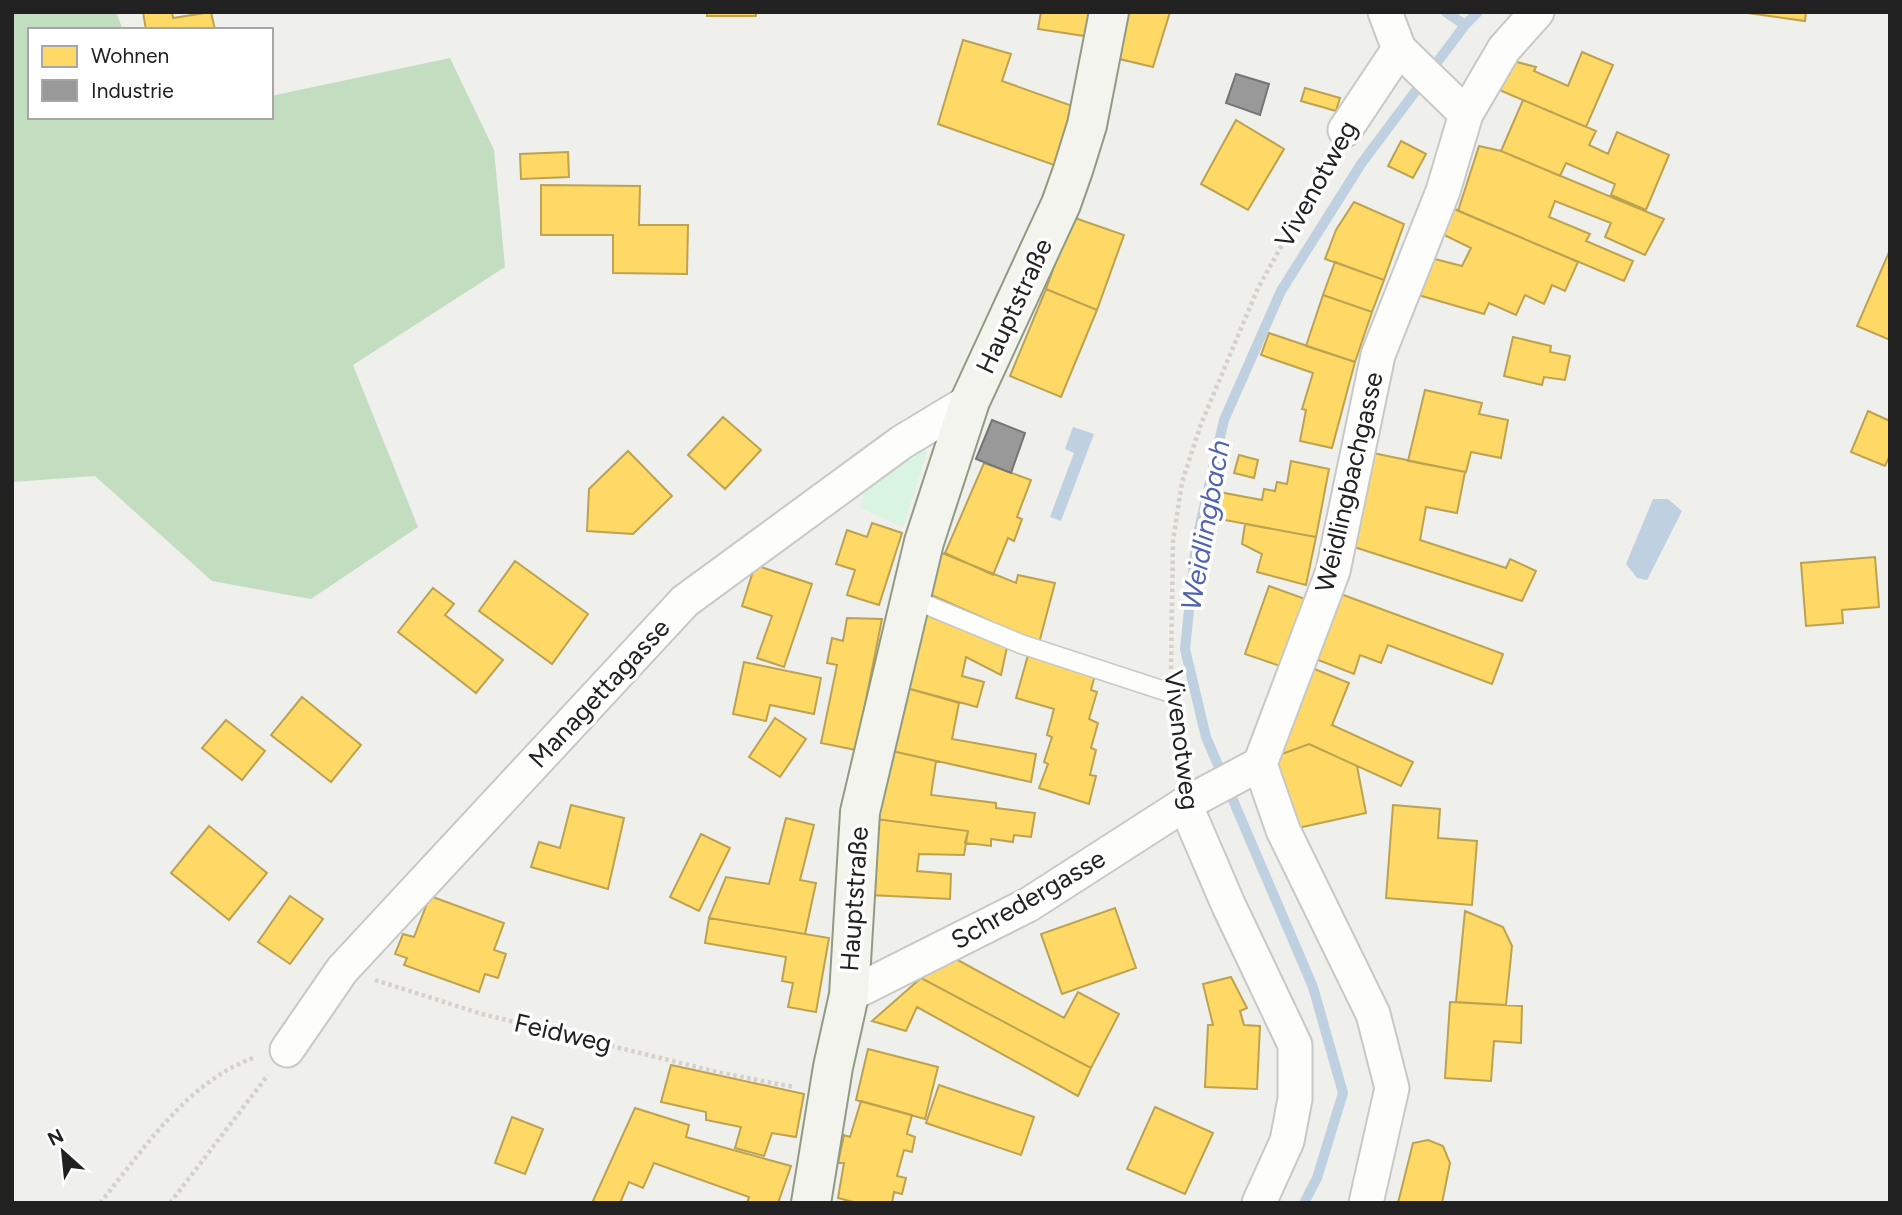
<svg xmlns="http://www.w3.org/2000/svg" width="1902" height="1215" viewBox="0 0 1902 1215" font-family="Figtree,sans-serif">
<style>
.forest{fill:#c3ddc1}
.park{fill:#daf4e2}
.water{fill:#bfd0e1}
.homes{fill:#ffd966;stroke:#bca251;stroke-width:2}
.industry{fill:#999;stroke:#757575;stroke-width:2}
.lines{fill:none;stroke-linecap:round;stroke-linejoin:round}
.stream{stroke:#bfd0e1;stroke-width:10}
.lane-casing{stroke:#c8c8c6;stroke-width:21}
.street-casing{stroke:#c8c8c6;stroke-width:37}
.secondary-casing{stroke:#919a82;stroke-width:42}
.path{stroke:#d7cfca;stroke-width:4.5;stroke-dasharray:3.5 3.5;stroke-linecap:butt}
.lane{stroke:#fdfdfc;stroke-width:18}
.street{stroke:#fdfdfc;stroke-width:33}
.secondary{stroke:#f2f4ed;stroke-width:38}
.labels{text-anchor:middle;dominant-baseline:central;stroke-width:7;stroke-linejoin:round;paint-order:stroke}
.street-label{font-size:26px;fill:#212121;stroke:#fff}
.water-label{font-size:28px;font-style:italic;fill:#5064ae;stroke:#fff}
</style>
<rect width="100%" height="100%" fill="#efefeb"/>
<!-- forest -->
<path class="forest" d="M 12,12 L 116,12 L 123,30 L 30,30 L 30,117 L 271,117 L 271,96 L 450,58 L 494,150 L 505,267 L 353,365 L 418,527 L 311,599 L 212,581 L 95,476 L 12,482 Z"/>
<!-- park -->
<path class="park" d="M 914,445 L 927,451 L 903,527 L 860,508 L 870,476 Z"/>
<!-- water -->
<path class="water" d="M 1073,427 L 1094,434 L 1061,521 L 1050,517 L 1074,453 L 1065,449 Z
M 1653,499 L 1668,499 L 1682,511 L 1647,580 L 1637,578 L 1626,564 Z"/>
<!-- homes -->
<path class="homes" d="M 143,12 L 172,12 L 173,18 L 211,12 L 215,30 L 146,30 Z
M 707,12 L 756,12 L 756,16 L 707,16 Z
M 1041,12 L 1095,12 L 1091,37 L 1038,29 Z
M 1127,12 L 1170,12 L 1153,67 L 1115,58 Z
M 1740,12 L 1806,12 L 1805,21 Z
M 963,40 L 1011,54 L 1002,81 L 1078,108 L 1057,166 L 938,124 Z
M 1582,52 L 1613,65 L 1586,127 L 1497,89 L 1509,60 L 1536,67 L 1534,71 L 1568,86 Z
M 1305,88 L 1340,98 L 1336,111 L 1301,101 Z
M 1523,100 L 1596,131 L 1589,145 L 1608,154 L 1617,132 L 1669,155 L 1646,210 L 1611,195 L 1615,184 L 1566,163 L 1560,176 L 1501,151 Z
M 1236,120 L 1284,149 L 1248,210 L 1201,184 Z
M 1401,141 L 1426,154 L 1413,178 L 1388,166 Z
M 1479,146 L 1501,151 L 1664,219 L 1645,255 L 1605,237 L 1611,223 L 1555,201 L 1549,217 L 1590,234 L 1586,241 L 1633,261 L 1624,281 L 1458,211 Z
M 568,152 L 569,177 L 521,179 L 520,154 Z
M 541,185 L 640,186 L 639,225 L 688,225 L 687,274 L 613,273 L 613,235 L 541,235 Z
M 1354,202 L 1404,224 L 1384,280 L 1325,259 L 1336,230 Z
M 1450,207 L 1578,262 L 1565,291 L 1552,285 L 1544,304 L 1525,295 L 1516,315 L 1489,303 L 1484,314 L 1408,292 L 1423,256 L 1462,266 L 1471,248 L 1438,232 Z
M 1072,217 L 1124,235 L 1097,310 L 1046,289 Z
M 1890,250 L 1890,340 L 1857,326 Z
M 1335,262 L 1384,280 L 1372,312 L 1323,295 Z
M 1046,289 L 1097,310 L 1061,397 L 1010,376 Z
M 1323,295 L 1372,312 L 1355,362 L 1306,346 Z
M 1269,333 L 1355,362 L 1332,448 L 1300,441 L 1306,410 L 1302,409 L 1313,373 L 1261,355 Z
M 1513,337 L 1551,346 L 1550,352 L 1570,356 L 1565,380 L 1544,377 L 1542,385 L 1504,376 Z
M 1425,390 L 1482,403 L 1479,414 L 1508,420 L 1501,458 L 1471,452 L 1466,472 L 1408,461 Z
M 1868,411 L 1890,421 L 1890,455 L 1885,466 L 1851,452 Z
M 723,417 L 761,450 L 725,489 L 688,455 Z
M 628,451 L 672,496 L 633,534 L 587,531 L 589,489 Z
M 1368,452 L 1465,472 L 1457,513 L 1426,507 L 1420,540 L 1506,568 L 1510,559 L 1536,571 L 1522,601 L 1351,546 Z
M 1239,455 L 1258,460 L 1254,478 L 1234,473 Z
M 1291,461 L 1329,469 L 1316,537 L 1214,518 L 1219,492 L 1262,500 L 1264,489 L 1275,491 L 1277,482 L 1287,484 Z
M 984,463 L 1031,480 L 1017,517 L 1022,519 L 1014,541 L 1008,538 L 993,575 L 945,553 Z
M 872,523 L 902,533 L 879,605 L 847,595 L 855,570 L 836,564 L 847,530 L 867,537 Z
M 1245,524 L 1316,537 L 1306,585 L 1257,572 L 1262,554 L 1242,544 Z
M 942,553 L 1016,583 L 1018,575 L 1055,583 L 1039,643 L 927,593 Z
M 1875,557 L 1879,607 L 1842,610 L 1843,623 L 1806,626 L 1801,563 Z
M 515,561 L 588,614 L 552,664 L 479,611 Z
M 755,565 L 812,584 L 784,667 L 757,658 L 772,616 L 742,606 Z
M 1269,586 L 1308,600 L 1283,667 L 1245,654 Z
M 433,588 L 454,604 L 445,615 L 503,660 L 476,693 L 398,632 Z
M 1338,593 L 1503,654 L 1492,684 L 1388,645 L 1381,663 L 1360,655 L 1354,674 L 1313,658 Z
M 921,613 L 1007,647 L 1001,675 L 966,657 L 962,676 L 984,682 L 977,707 L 903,687 Z
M 847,618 L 882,619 L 856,750 L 821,743 L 837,665 L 827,663 L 832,638 L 843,641 Z
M 1028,655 L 1095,675 L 1091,690 L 1097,692 L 1089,719 L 1098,723 L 1091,748 L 1096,750 L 1090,775 L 1096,776 L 1089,804 L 1039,788 L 1048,764 L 1044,762 L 1052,737 L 1047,735 L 1054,709 L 1016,698 Z
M 744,662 L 821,678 L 814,714 L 770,705 L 766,721 L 733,714 Z
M 1312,668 L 1349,683 L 1332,725 L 1413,762 L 1401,786 L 1309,744 L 1274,757 Z
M 903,687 L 959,703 L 952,739 L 1036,754 L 1031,782 L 892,751 Z
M 302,697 L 361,745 L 331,782 L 271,735 Z
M 775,718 L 806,739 L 780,777 L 749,757 Z
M 226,720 L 265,751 L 242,780 L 202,748 Z
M 1309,744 L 1357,766 L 1366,813 L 1293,829 L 1274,757 Z
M 892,751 L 936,761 L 931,795 L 996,803 L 996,808 L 1035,813 L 1031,837 L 1014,835 L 1013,842 L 991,839 L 991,846 L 965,843 L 968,831 L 876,819 Z
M 571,805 L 624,818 L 608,889 L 531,867 L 539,842 L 560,848 Z
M 1393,805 L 1440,809 L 1438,838 L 1477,841 L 1472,905 L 1386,898 Z
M 786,818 L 814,825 L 800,880 L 816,883 L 805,934 L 709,918 L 726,877 L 769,884 Z
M 876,819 L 968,831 L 964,855 L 919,854 L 917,871 L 951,874 L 950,899 L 870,895 Z
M 209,826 L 267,873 L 229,920 L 171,873 Z
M 701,834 L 730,848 L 699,911 L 670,897 Z
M 290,896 L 323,919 L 290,964 L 258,942 Z
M 430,896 L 504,923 L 494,950 L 506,954 L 498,978 L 485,974 L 479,992 L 404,965 L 407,958 L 395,954 L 403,934 L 414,937 Z
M 1115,908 L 1136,968 L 1062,994 L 1041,934 Z
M 1465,911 L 1503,927 L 1512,946 L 1506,1005 L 1456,1002 Z
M 709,918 L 829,938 L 816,1012 L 788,1007 L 793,983 L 782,981 L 786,957 L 705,943 Z
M 954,958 L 1064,1018 L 1078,992 L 1119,1014 L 1091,1068 L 921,978 Z
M 1231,977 L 1247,1008 L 1240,1011 L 1244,1025 L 1260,1026 L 1257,1089 L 1205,1087 L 1208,1025 L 1213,1025 L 1203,984 Z
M 921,978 L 1091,1068 L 1078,1096 L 917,1007 L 906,1031 L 872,1021 Z
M 1450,1002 L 1522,1006 L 1521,1043 L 1494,1041 L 1491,1081 L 1445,1078 Z
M 868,1049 L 938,1067 L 925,1119 L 856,1100 Z
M 671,1065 L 804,1094 L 796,1137 L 772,1133 L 764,1156 L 735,1148 L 741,1127 L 706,1120 L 706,1112 L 661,1102 Z
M 939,1085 L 1034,1117 L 1021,1155 L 926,1123 Z
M 861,1101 L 912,1115 L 907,1134 L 915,1137 L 912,1152 L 904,1150 L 897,1176 L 906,1178 L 902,1194 L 894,1192 L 892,1203 L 857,1203 L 838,1198 L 844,1163 L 838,1163 L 844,1135 L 850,1137 Z
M 1155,1107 L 1213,1133 L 1185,1194 L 1127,1169 Z
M 635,1108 L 689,1125 L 686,1137 L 791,1166 L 778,1203 L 747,1203 L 749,1197 L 654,1163 L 643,1188 L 629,1182 L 620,1203 L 592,1203 Z
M 512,1117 L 543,1129 L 525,1174 L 495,1163 Z
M 1428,1140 L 1443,1146 L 1450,1163 L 1442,1203 L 1398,1203 L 1413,1143 Z"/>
<!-- industry -->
<path class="industry" d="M 1236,74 L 1269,84 L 1260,115 L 1226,103 Z
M 992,420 L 1025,433 L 1011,473 L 976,459 Z"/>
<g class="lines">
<!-- stream -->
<path class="stream" d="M 1446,12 L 1465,25
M 1304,1203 L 1317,1178 L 1343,1093 L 1313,987 L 1206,737 L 1185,649 L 1196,543 L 1224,420 L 1281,291 L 1361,164 L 1465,25 L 1478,12"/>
<!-- lane casing -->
<g class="lane-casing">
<path id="lane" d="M 910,598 L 1021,644 L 1171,693"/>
</g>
<!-- street casing -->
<g class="street-casing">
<path id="street" d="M 1385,12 L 1399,49 L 1466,114
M 1345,130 L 1399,49
M 1185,804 L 1228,904 L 1295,1045 L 1295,1099 L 1287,1141 L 1259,1203
M 849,995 L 1028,905 L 1185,804 L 1260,764
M 287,1050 L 342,970 L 685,601 L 902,442 L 970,401
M 1366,1203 L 1392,1088 L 1373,1014 L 1283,830 L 1260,764 L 1333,571 L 1378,355 L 1443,191 L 1466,114 L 1504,49 L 1537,12"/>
</g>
<!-- secondary casing -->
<g class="secondary-casing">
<path id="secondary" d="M 811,1203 L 833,1067 L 849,995 L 860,812 L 924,542 L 970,401 L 1061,204 L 1073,170 L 1087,125 L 1109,12"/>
</g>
<!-- path -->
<path class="path" d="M 1171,669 L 1173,541 L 1182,482 L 1201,424 L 1258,288 L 1330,159
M 1176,716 L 1188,768
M 375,980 L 482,1014 L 721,1073 L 794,1087
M 100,1203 C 144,1149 188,1080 256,1057
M 170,1203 L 268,1075"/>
<!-- lane -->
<use href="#lane" class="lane"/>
<!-- street -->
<use href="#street" class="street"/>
<!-- secondary -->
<use href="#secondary" class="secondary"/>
</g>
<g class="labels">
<!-- street labels -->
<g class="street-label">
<text transform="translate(1316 184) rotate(-61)">Vivenotweg</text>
<text transform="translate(1014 306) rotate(-65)">Hauptstraße</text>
<text transform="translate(1349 482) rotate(-77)">Weidlingbachgasse</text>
<text transform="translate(599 693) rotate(-47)">Managettagasse</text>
<text transform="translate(1182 740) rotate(83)">Vivenotweg</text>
<text transform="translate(854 899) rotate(-86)">Hauptstraße</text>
<text transform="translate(1028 899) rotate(-30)">Schredergasse</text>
<text transform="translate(563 1033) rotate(13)">Feidweg</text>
</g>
<!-- water labels -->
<g class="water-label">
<text transform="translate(1205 525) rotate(-80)">Weidlingbach</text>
</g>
</g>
<!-- border -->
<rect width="1902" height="1215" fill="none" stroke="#212121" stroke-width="28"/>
<!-- legend -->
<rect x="28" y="28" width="245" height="91" fill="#ffffff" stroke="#a6a6a6" stroke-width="2"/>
<rect x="42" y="46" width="35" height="21" fill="#ffd966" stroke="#a6a6a6" stroke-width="2"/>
<text x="91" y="63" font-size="21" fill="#212121">Wohnen</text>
<rect x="42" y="80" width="35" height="21" fill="#999999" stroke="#a6a6a6" stroke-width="2"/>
<text x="91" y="98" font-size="21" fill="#212121">Industrie</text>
<!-- north arrow -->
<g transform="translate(63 1152) rotate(333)" stroke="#ffffff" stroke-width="5" paint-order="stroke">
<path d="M0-5L12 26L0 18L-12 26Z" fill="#212121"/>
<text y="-10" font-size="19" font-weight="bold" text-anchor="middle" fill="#212121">N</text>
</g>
</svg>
